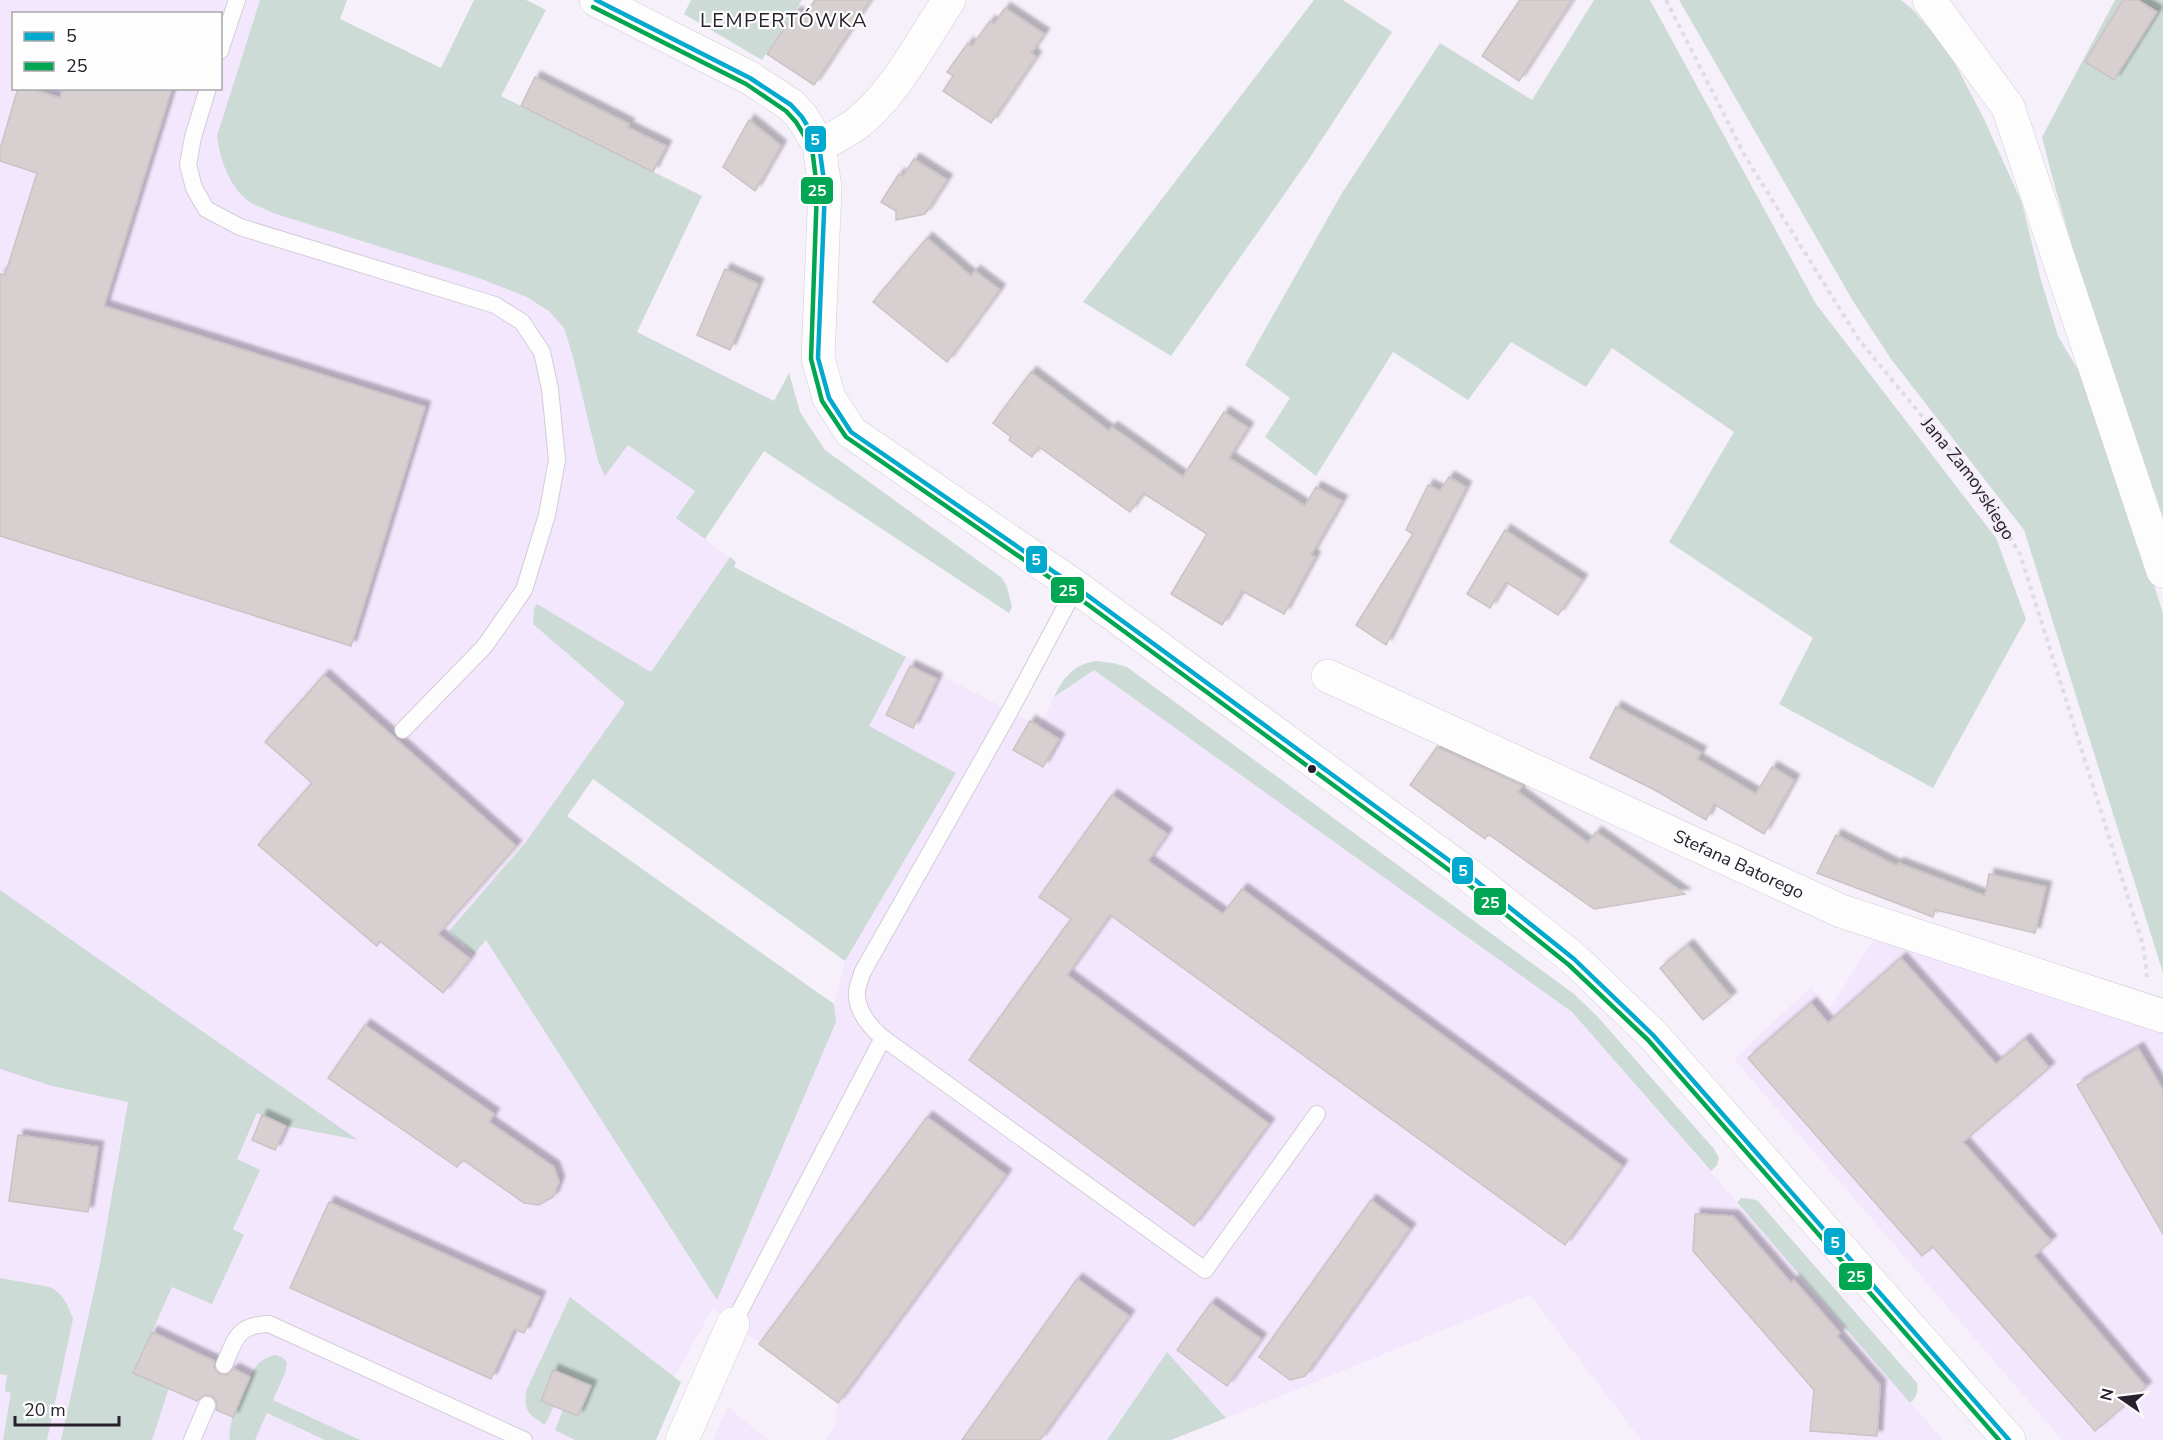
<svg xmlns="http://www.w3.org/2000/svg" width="2163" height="1440" viewBox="0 0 2163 1440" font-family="'Nunito Sans',sans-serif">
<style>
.built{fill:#f3e7fd;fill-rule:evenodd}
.green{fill:#ccdbd6}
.building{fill:#d8d0d0;stroke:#cbc3c3;stroke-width:1.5;filter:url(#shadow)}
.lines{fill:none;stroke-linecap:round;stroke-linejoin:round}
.service-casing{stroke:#d3ccd7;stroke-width:18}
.minor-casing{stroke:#d3ccd7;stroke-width:34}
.tertiary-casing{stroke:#d3ccd7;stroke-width:34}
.path{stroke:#dfdde1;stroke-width:4;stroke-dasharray:4.5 4.5;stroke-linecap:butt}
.service{stroke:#fefdfe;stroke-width:16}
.minor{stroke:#fefdfe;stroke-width:33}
.tertiary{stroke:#fefdfe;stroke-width:33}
.bus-1-casing{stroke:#fefefe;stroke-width:9}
.bus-2-casing{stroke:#fefefe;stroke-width:9}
.bus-1{stroke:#00a9ce;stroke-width:4.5}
.bus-2{stroke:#00a651;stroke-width:4.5}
.bus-dot{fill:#28212d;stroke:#fefefe;stroke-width:2}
.labels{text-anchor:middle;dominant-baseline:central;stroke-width:4.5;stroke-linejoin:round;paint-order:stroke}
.street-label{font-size:18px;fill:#28212d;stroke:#fefefe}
.neighbourhood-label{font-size:20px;letter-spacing:1.5px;fill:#28212d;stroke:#fefefe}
.line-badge{stroke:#fefefe;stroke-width:2}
.badge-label{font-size:16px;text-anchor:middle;font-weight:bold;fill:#fff}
</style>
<defs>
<filter id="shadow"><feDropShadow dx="5.5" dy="-5.5" stdDeviation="1.5" flood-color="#0004"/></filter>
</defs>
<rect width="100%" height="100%" fill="#f6f0fb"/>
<!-- built -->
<path class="built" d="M 0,0 L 272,0 L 231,128 L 774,401 L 697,533 L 736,562 L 486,939 L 836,1022 L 834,1004 L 845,961 L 956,773 L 868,726 L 906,657 L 1039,726 L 1054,697 L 1094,670 L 1572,1012 L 1943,1440 L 1641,1440 L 1530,1295 L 1226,1418 L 1167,1352 L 1107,1440 L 825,1440 L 836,1423 L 837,1403 L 713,1308 L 674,1378 L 647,1440 L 0,1440 ZM 14,14 L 220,14 L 220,88 L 14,88 Z
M 1877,935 L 2163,1028 L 2163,1440 L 2062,1440 L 1734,1059 L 1811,987 L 1829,1009 Z
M 728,1407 L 768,1440 L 713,1440 Z"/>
<!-- green -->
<path class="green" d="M 260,0 L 347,0 L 340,19 L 441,68 L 474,0 L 526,0 L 546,10 L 501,96 L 702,196 L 637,332 L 774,401 L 789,373 L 800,412 L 825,450 L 1002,578 L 1007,587 L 1012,607 L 1009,613 L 764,451 L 705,539 L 676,518 L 695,491 L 628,445 L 605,476 L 598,461 L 573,357 L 564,328 L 550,312 L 527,297 L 476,277 L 273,213 C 266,209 258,207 251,203 C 230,189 220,160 217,136 Z
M 691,0 L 802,0 L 762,60 L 684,14 Z
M 1314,0 L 1343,0 L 1392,32 L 1307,162 L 1171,356 L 1083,302 Z
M 1594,0 L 1650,0 L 1816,304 L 1996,538 L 2026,619 L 1933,788 L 1779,704 L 1813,638 L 1669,542 L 1734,432 L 1612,348 L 1586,387 L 1511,342 L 1468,400 L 1393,352 L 1316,476 L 1265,437 L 1290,398 L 1245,365 L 1342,193 L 1440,43 L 1532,100 Z
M 1679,0 L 1901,0 L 1914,11 L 1948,50 L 1984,119 L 2022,203 L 2041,280 L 2058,336 L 2091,392 L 2163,613 L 2163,973 L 2024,530 L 1891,359 L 1853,301 Z
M 2115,0 L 2163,0 L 2163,517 C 2120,391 2074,266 2042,137 Z
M 730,557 L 736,562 L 734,567 L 906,657 L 869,726 L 956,773 L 845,961 L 593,779 L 567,816 L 834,1004 L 836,1022 L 717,1300 L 486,940 L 474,954 L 449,931 L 525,843 L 625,703 L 533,624 L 534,609 L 537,604 L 651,672 Z
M 1096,661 L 1113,663 L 1127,667 L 1574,994 L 1597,1016 L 1714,1149 L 1719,1158 L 1717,1165 L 1711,1171 L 1572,1012 L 1094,670 L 1054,697 C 1063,678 1074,664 1096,661 Z
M 0,890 L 358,1140 L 286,1126 L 257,1113 L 237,1159 L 260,1170 L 233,1229 L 244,1235 L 212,1304 L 172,1287 L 134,1372 L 169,1388 L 152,1440 L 61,1440 L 100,1264 L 128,1102 L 52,1086 L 0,1069 Z
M 1741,1198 L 1752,1199 L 1758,1201 L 1917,1383 C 1919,1390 1916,1398 1910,1403 L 1737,1202 Z
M 0,1278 L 50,1287 C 64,1294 68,1306 73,1319 L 47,1440 L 3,1440 L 11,1393 L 5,1391 L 7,1375 L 0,1374 Z
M 570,1297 L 681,1382 L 656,1440 L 575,1440 L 555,1430 L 563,1410 L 578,1416 L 591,1386 L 553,1370 L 541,1400 L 554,1406 L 545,1425 C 529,1414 524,1412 526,1391 Z
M 1167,1352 L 1226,1418 L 1171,1440 L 1107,1440 Z
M 275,1355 L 282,1357 L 287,1362 L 285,1373 L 273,1400 L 360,1440 L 325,1440 L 267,1413 L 255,1440 L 230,1440 C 226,1424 247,1376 258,1364 C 263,1359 269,1357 275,1355 Z"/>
<!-- building -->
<path class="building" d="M 815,0 L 870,0 L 814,85 L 767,54 L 795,12 L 804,17 Z
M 1520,0 L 1572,0 L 1519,81 L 1482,56 Z
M 2123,0 L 2138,0 L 2157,12 L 2114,80 L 2085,62 Z
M 1005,8 L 1044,34 L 1031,53 L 1036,57 L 991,123 L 943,91 L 953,76 L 947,72 L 968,43 L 972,46 L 990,21 L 994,24 Z
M 535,77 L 629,124 L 627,127 L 666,146 L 653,172 L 521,106 Z
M 18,88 L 29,88 L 60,98 L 63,88 L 172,88 L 104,306 L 425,407 L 351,646 L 0,536 L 0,274 L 5,275 L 37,173 L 0,161 L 0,149 Z
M 749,120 L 781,146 L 755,191 L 723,167 Z
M 914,159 L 947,180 L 925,214 L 896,220 L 896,211 L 881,202 L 899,174 L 903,176 Z
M 927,238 L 971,276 L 975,271 L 1000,290 L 947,362 L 873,302 Z
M 725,269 L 758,284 L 730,350 L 697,335 Z
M 1031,372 L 1109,431 L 1112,427 L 1183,477 L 1224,412 L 1248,428 L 1229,458 L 1305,506 L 1316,487 L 1342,501 L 1311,555 L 1315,557 L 1284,614 L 1242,591 L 1222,625 L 1171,594 L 1207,534 L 1143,493 L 1130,512 L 1039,447 L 1032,457 L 1009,440 L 1011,437 L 993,423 Z
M 1449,477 L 1466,487 L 1386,645 L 1356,625 L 1413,534 L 1406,530 L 1428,485 L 1440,491 Z
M 1505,530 L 1582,580 L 1558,615 L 1506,582 L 1490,608 L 1467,594 Z
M 910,666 L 937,679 L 913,728 L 886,715 Z
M 324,675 L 516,846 L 438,934 L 470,959 L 443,993 L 380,941 L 377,946 L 258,845 L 312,783 L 265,742 Z
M 1616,707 L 1701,752 L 1697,759 L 1756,794 L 1772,767 L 1794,780 L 1764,834 L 1714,804 L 1706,820 L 1653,789 L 1590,758 Z
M 1030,721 L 1059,739 L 1043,767 L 1013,750 Z
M 1437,747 L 1519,784 L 1522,786 L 1518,792 L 1588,843 L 1596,832 L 1685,894 L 1594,909 L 1488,834 L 1485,839 L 1410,785 Z
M 1112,795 L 1167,834 L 1148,861 L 1223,914 L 1242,889 L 1622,1166 L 1565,1245 L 1110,915 L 1067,975 L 1269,1124 L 1194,1226 L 969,1060 L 1071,919 L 1039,897 Z
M 1836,835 L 1897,866 L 1898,863 L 1985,896 L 1989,874 L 2046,887 L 2035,933 L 1935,910 L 1933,917 L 1817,873 Z
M 1688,945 L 1731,997 L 1703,1020 L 1660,968 Z
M 1901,958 L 1996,1064 L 2025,1039 L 2049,1068 L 1963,1142 L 2051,1241 L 2034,1256 L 2146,1387 L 2095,1431 L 1933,1247 L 1922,1256 L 1748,1058 L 1811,1003 L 1828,1023 Z
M 365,1025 L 494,1114 L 489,1122 L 554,1167 L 559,1182 L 553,1197 L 539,1205 L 524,1203 L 463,1160 L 457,1167 L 328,1078 Z
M 2138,1048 L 2163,1090 L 2163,1234 L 2077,1085 Z
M 262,1115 L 286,1126 L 275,1150 L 252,1140 Z
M 927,1117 L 1006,1175 L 838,1403 L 759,1344 Z
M 18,1135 L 98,1147 L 88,1212 L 9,1201 Z
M 1371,1200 L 1410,1229 L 1305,1376 L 1290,1380 L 1259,1357 Z
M 329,1202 L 540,1297 L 524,1333 L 514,1329 L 491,1379 L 290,1288 Z
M 1695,1214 L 1733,1216 L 1791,1283 L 1794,1280 L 1840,1333 L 1837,1336 L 1880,1385 L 1877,1436 L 1810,1431 L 1814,1390 L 1693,1251 Z
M 1077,1279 L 1129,1316 L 1040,1440 L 962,1440 Z
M 1211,1303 L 1261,1339 L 1227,1386 L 1177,1350 Z
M 152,1332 L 214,1361 L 214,1367 L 219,1374 L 226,1375 L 234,1369 L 250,1377 L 233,1417 L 216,1410 L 217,1403 L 212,1396 L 205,1395 L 197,1401 L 133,1373 Z
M 553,1370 L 591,1386 L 578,1416 L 541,1401 Z"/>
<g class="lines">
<!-- service casing -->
<g class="service-casing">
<path id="service" d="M 220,51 L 237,0
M 208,88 L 193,137 L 188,165 L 194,188 L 206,209 L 240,227 L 495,305 L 522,322 L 542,352 L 550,389 L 557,460 L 547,515 L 524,590 L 484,647 L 403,730
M 883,1038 L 1205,1270 L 1317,1114
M 733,1324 L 883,1038 C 870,1027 856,1011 857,992 C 857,986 861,979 862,973 L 1010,711 L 1076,587
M 224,1365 C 236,1339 236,1325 269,1324 L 524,1440
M 192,1440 L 207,1405"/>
</g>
<!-- minor casing -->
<g class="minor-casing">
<g id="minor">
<path d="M 1929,0 L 2008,107 L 2163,571"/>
<path d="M 819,145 C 831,139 844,133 855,125 C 894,96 922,40 949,0"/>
<path id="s2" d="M 1328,676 L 1841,911 L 2163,1016"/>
<path d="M 682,1440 L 733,1324"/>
</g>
</g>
<!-- tertiary casing -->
<g class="tertiary-casing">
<path id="tertiary" d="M 596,0 L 750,78 L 791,105 L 802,117 L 819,145 L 825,188 L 818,358 L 829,398 L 851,432 L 1076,587 L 1469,875 L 1574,959 L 1653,1035 L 2009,1440"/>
</g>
<!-- path -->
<path class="path" id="s1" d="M 1666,0 L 1745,156 L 1859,340 L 1974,479 L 2020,554 L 2143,945 L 2147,977"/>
<!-- service -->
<use href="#service" class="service"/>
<!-- minor -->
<use href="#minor" class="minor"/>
<!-- tertiary -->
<use href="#tertiary" class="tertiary"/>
<!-- bus-1 casing -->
<g class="bus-1-casing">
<path id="bus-1" d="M 596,0 L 750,78 L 791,105 L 802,117 L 819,145 L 825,188 L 818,358 L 829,398 L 851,432 L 1076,587 L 1469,875 L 1574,959 L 1653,1035 L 2009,1440"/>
</g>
<!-- bus-2 casing -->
<g class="bus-2-casing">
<path id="bus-2" d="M 593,7 L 746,84 L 786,111 L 796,122 L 812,148 L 817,188 L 811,359 L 822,401 L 846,437 L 1072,593 L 1464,881 L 1569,965 L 1648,1040 L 1999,1440"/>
</g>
<!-- bus-1 -->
<use href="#bus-1" class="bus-1"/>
<!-- bus-2 -->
<use href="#bus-2" class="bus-2"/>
</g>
<!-- markers -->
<circle class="bus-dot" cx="1312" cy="769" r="5"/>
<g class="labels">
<!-- street labels -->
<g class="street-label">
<text stroke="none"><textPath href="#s1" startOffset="568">Jana Zamoyskiego</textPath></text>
<text stroke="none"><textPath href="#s2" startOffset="452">Stefana Batorego</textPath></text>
</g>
<!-- neighbourhood labels -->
<g class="neighbourhood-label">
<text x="784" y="20">LEMPERTÓWKA</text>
</g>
</g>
<g class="line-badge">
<rect x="804" y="125" width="23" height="28" rx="6" fill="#00a9ce"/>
<rect x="800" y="176" width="34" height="29" rx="6" fill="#00a651"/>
<rect x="1025" y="545" width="23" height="29" rx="6" fill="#00a9ce"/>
<rect x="1050" y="576" width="35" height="28" rx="6" fill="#00a651"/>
<rect x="1451" y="856" width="23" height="29" rx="6" fill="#00a9ce"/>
<rect x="1473" y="887" width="34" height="29" rx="6" fill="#00a651"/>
<rect x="1823" y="1227" width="23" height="29" rx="6" fill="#00a9ce"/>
<rect x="1838" y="1262" width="35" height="29" rx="6" fill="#00a651"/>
</g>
<g class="badge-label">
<text x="815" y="145">5</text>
<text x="817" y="196">25</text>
<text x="1036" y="565">5</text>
<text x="1068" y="596">25</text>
<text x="1463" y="876">5</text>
<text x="1490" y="908">25</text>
<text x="1835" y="1248">5</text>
<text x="1856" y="1282">25</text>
</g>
<!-- legend -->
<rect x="12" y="12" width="210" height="78" fill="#fefefe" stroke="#a8a6aa" stroke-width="1.5"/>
<rect x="24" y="32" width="30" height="9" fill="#00a9ce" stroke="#a8a6aa" stroke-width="1.5"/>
<text x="66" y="42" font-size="18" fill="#28212d">5</text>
<rect x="24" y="62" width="30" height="9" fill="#00a651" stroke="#a8a6aa" stroke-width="1.5"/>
<text x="66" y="72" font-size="18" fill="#28212d">25</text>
<!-- north arrow -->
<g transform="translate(2121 1398) rotate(284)" stroke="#fefefe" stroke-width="4.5" paint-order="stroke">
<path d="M0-4.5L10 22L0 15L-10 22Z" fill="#28212d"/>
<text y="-9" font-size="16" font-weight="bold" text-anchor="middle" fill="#28212d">N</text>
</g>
<!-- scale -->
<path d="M15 1416v9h104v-9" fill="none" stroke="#28212d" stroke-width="3"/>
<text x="24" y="1416" font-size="18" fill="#28212d" stroke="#fefefe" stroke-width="4.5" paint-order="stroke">20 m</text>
</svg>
